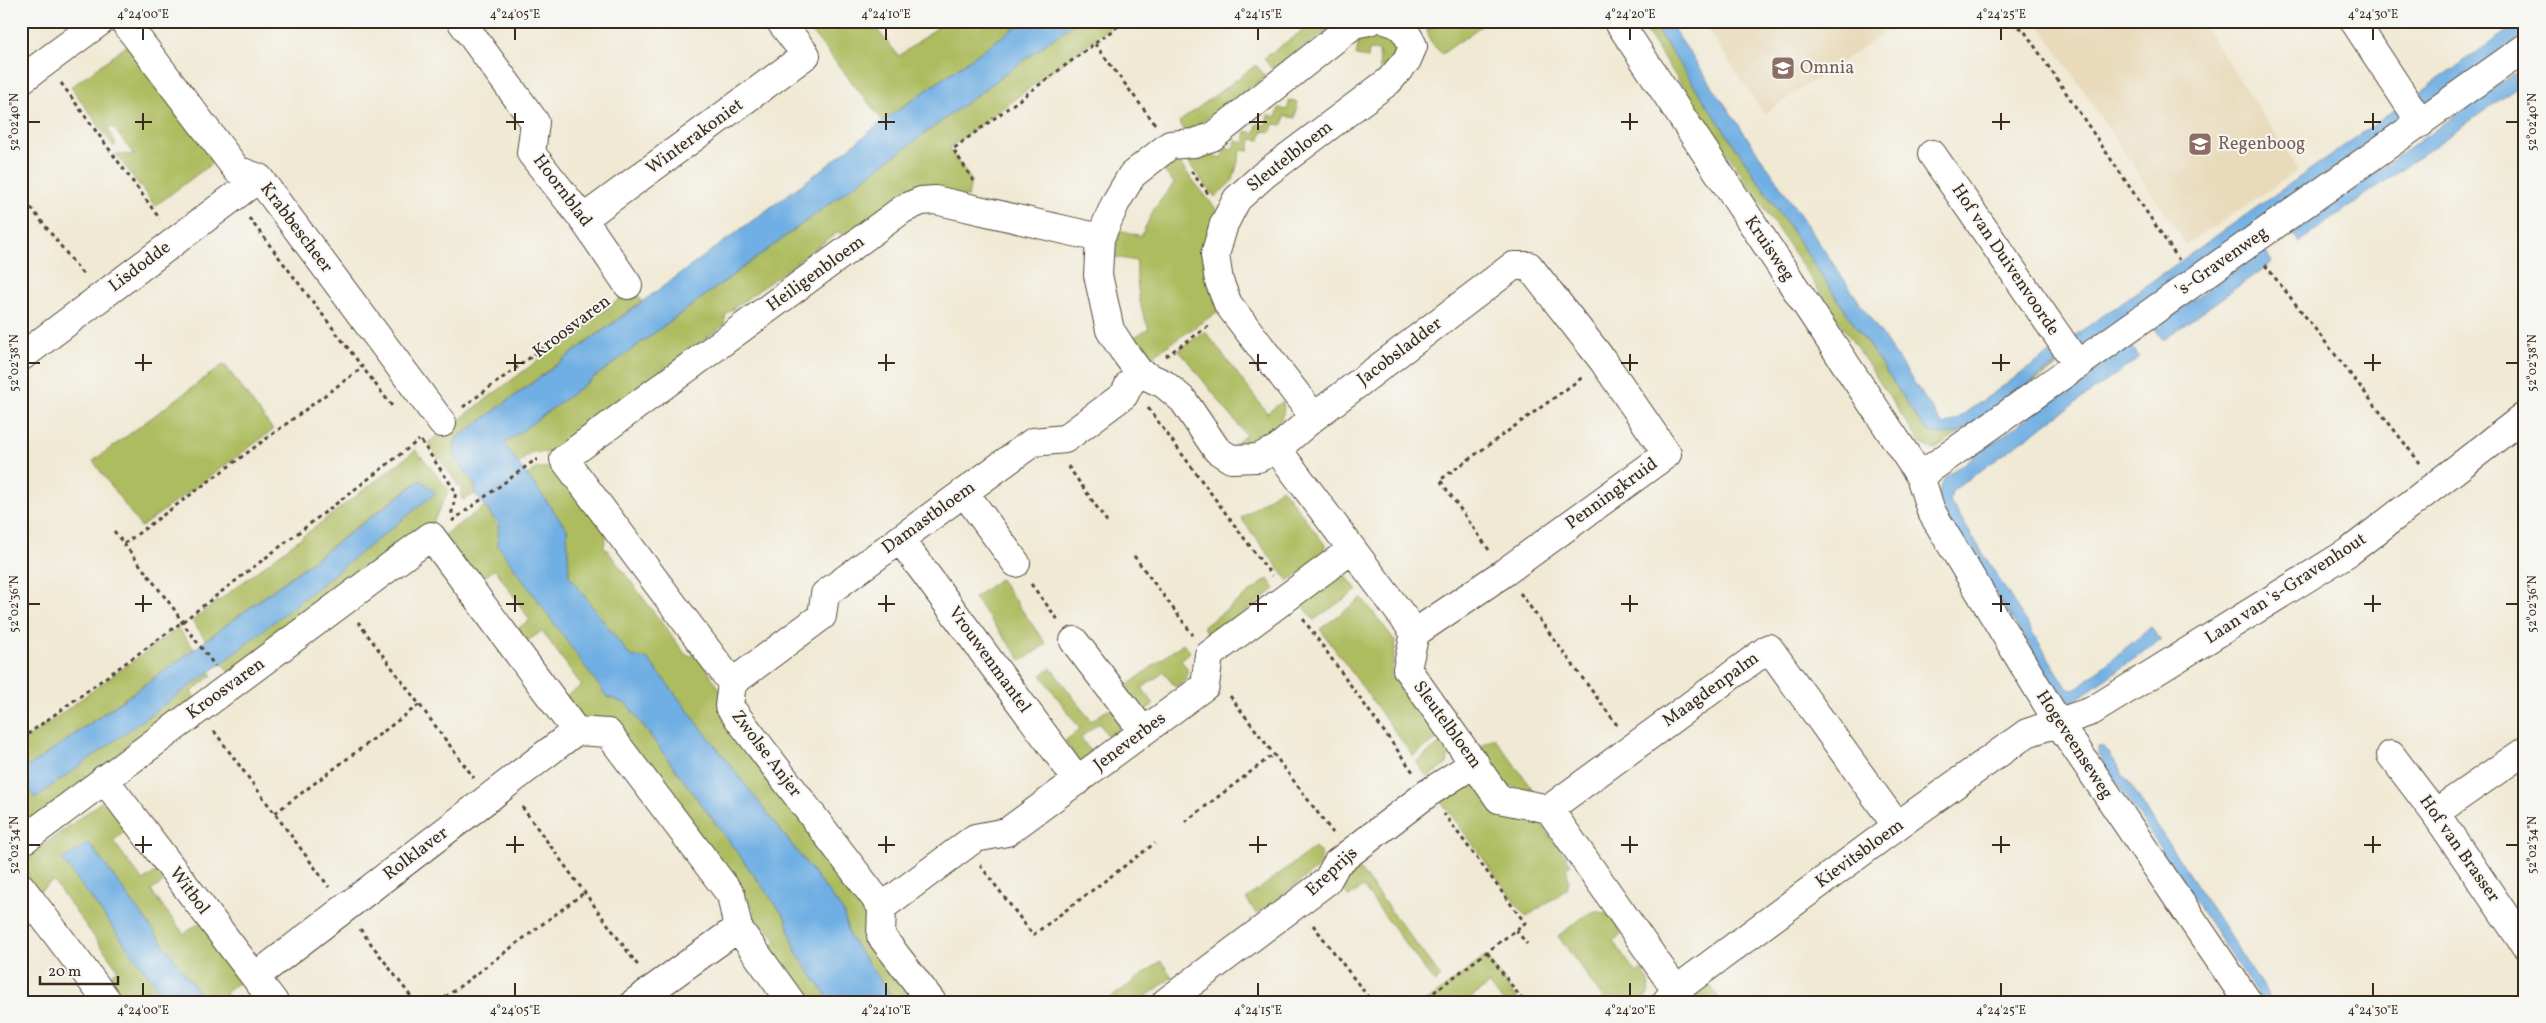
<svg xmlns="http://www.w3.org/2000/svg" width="2546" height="1023" viewBox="0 0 2546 1023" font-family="Vollkorn,serif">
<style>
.built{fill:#e8daba}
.green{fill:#adbc5f;stroke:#74733e}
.water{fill:#70afe3;stroke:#566c80}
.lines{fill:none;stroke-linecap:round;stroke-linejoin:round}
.minor-casing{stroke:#564739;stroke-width:30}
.path{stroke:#564739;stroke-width:3;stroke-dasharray:4 4;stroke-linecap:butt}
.minor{stroke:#fff;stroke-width:28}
.ticks{fill:none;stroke:#3b2a1e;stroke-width:2}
.labels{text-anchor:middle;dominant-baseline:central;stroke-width:4;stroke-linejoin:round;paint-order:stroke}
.education-label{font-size:18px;fill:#785e54;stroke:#f6f6f2;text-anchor:start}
.street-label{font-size:18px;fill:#3b2a1e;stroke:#f6f6f2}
.neatline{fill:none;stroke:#3b2a1e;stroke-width:2}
.ticks-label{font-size:12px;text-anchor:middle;fill:#3b2a1e}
</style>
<rect width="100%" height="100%" fill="#f6f6f2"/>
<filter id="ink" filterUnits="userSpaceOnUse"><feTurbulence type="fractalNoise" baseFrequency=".02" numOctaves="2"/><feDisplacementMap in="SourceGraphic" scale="10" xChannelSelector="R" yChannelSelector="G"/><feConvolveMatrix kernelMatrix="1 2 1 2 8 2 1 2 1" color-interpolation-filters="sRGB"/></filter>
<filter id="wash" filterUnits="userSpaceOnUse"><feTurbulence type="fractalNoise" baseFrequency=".0096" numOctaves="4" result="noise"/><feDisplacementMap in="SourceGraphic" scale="20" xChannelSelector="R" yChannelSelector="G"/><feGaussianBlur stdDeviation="1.12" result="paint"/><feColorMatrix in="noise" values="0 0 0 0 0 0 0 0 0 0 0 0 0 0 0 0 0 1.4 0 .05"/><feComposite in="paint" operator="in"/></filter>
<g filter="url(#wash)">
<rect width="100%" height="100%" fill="#f0e9d4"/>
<!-- built -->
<path class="built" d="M 1702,21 L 1902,21 L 1764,114 Z
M 2037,21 L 2201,21 L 2299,170 L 2186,245 Z"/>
<!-- green -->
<path class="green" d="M 803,21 L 870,21 L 899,56 L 938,27 L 935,21 L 1024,21 L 883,121 Z
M 1077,21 L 1119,21 L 949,148 L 971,180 L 968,197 L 911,186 L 846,235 L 838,232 L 726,314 L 724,325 L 553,453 L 532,452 L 518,464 L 504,444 Z
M 1316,21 L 1341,21 L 1272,69 L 1264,58 Z
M 1439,21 L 1488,21 L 1442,54 L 1431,43 L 1427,30 Z
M 1639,21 L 1651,21 L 1924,428 L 1935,435 L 2067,360 L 1934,450 L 1921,444 Z
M 1361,29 L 1386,29 L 1395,42 L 1394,58 L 1380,70 L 1379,51 L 1369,50 L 1368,58 L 1356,56 Z
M 128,45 L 215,161 L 155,206 L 116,154 L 134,155 L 113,127 L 108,130 L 116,144 L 114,147 L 71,87 Z
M 1256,65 L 1266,77 L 1186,133 L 1179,122 Z
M 1290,100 L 1298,102 L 1295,118 L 1285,116 L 1283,125 L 1273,124 L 1271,132 L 1262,131 L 1260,140 L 1251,139 L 1249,151 L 1241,150 L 1233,180 L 1215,197 L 1186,160 L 1204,147 L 1215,151 L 1214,157 L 1222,159 L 1225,147 L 1233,149 L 1235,141 L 1244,143 L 1246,131 L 1255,133 L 1257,124 L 1266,125 L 1268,115 L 1276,117 L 1279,108 L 1287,110 Z
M 1177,160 L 1219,213 L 1217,312 L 1151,357 L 1143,354 L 1130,339 L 1149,329 C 1139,306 1136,286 1137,261 L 1114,257 L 1120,230 L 1141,236 L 1154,209 L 1174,183 L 1161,168 Z
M 633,289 L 642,301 L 456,439 L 454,455 L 475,485 L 475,494 L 462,500 L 461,489 L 428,443 Z
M 1205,331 L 1267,413 L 1283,401 C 1288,425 1264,437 1248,450 L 1231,448 L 1246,435 L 1179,350 Z
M 224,364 L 273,430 L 141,527 L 93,461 Z
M 416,450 L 449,490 L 432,524 L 231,675 L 222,663 L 435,493 L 420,480 L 206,640 L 192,621 Z
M 559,467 L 607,533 L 604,546 L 686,655 L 698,657 L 872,913 L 915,1002 L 896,1002 L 850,938 L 843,911 L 648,659 L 630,656 L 569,576 L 567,529 L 527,475 L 537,468 Z
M 1282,488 L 1325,545 L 1324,556 L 1288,581 L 1241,518 Z
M 485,506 L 607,697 L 627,704 L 785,917 L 797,954 L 831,1002 L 800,1002 L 763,953 L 777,941 L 764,925 L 750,936 L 754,909 L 611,724 L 577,718 L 563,698 L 582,686 L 542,631 L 523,644 L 514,631 L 530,620 L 495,569 L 478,582 L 441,537 Z
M 1334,574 L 1347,577 L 1357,590 L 1314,620 L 1298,599 Z
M 1000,579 L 1046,644 L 1022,661 L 974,598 Z
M 1268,579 L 1275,589 L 1211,638 L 1203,627 Z
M 1362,598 L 1396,642 L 1391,675 L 1439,737 L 1413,756 L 1320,629 Z
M 178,628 L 194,649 L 21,772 L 21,743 Z
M 1183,643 L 1190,652 L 1181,660 L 1187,668 L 1187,679 L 1175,687 L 1164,672 L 1142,688 L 1154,704 L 1139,715 L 1119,692 Z
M 1051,668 L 1091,721 L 1107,710 L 1113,709 L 1126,729 L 1111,740 L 1099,723 L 1081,737 L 1091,753 L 1079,763 L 1065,741 L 1080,729 L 1041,675 Z
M 210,671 L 212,675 L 191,692 L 196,699 L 34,820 L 21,821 L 21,780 L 35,798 Z
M 1494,737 L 1534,791 L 1502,785 L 1476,750 Z
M 1441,743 L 1449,753 L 1447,764 L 1427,777 L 1416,762 Z
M 1460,779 L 1472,783 L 1535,815 L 1571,864 L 1566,868 L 1569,880 L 1567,889 L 1526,917 L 1438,797 Z
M 105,799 L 132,826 L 113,841 L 143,881 L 161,868 L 169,878 L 151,891 L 184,934 L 204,919 L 245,978 L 225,992 L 232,1002 L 206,1002 L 89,843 L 63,860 L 168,1002 L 142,1002 L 138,997 L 131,1002 L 124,1002 L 106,979 L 118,969 L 53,881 L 38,892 L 29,879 L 26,865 L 32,854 Z
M 1315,847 L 1322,855 L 1318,868 L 1257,914 L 1246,899 Z
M 1351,858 L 1441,977 L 1435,983 L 1363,887 L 1349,897 L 1336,879 Z
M 1596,911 L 1610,915 L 1622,934 L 1613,941 L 1636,973 L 1641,970 L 1649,980 L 1648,995 L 1640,1002 L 1606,1002 L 1558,936 L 1587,914 Z
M 1486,956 L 1519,1002 L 1503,1002 L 1489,984 L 1466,1002 L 1426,1002 Z
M 1161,961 L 1172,977 L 1139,1002 L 1108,1000 Z
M 1706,979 L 1721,1001 L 1691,1002 L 1693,990 Z"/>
<!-- water -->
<path class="water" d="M 1024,21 L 1077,21 L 504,444 L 567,529 L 569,576 L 630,656 L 648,659 L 843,911 L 850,938 L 896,1002 L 831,1002 L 797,954 L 785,917 L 627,704 L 607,697 L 497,544 L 499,524 L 475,494 L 475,485 L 454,455 L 456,439 L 828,165 L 883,121 Z
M 1651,21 L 1668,21 L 1943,425 L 1955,420 L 2521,21 L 2525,21 L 2525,35 L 1960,432 C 1946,436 1937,436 1924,428 Z
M 2525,66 L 2525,82 L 2299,242 L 2291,232 Z
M 2264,250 L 2272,262 L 2163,340 L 2154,327 Z
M 2130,345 L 2139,358 L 1966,481 L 1952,491 L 1950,501 L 2068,689 L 2075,690 L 2151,627 L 2161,640 L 2074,701 L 2064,699 L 1938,505 L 1939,491 L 1945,477 Z
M 421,480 L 436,493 L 222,663 L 35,798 L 21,780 L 21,772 L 165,671 Z
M 2098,747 L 2102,747 L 2109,753 L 2273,1002 L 2262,1002 L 2098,754 Z
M 89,843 L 206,1002 L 168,1002 L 62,859 Z"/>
</g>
<g filter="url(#ink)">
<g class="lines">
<!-- minor casing -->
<g class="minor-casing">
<path id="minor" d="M 124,21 L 237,170 L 259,178 L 442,423
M 461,21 L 535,122 L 531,153 L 583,219 L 628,285
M 1369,21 L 1354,24 L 1212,137 L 1194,143 L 1170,145 L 1132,175 L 1116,202 L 1100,238 L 1098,275 L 1110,330 L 1123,350 L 1140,373 L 1164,384 L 1183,400 L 1217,450 L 1231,459 L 1258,458 L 1277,449 L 1314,417 L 1513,266 L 1529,266 L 1604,362 L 1667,454 L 1505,572 L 1415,633
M 1618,21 L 1920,476 L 1931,511 L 2058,722 L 2248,1002
M 2354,21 L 2421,123
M 21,80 L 101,21
M 1932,154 L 2078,365
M 583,219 L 806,55 L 780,21
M 21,357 L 259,178
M 1314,417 L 1228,304 L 1219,281 L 1215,255 L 1224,224 L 1237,199 L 1265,174 L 1389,81 L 1407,60 L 1413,46 C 1407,34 1403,24 1388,21
M 1277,449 L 1415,633 L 1407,669 L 1499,799 L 1549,809 L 1676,990
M 1920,476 L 2525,48
M 964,492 L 1016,563
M 900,539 L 1078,781
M 1074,641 L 1143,731
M 732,683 L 822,616 L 825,594 L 1033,442 L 1065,439 L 1124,395 L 1130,383 L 1140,373
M 2391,755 L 2435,813 L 2525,945
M 104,779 L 274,1002
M 1549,809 L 1769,648 L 1897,826
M 2435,813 L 2525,751
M 21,842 L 431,536 L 576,731 L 608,733 L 731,895 L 738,928 L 791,1002
M 21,887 L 108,1002
M 882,907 L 975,838 L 1007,832 L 1205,686 L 1209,655 L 1351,550
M 255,977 L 576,731
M 635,1002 L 738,928
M 932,1002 L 881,936 L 882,907 L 729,706 L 732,683 L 564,459 L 903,209 L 921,201 L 935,200 L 1100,238
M 1166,1002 L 1327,881 L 1337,863 L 1428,793 L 1475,763
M 1666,1002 L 1676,990 L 1897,826 L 2027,733 L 2092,711 L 2350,551 L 2525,416"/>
</g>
<!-- path -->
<path class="path" d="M 2004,21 L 2023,29 L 2179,260
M 1095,44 L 1155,124
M 61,83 L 160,219
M 1191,171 L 1210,196
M 974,181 L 953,149 L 1125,21
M 21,195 L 85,277
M 21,210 L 29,205
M 249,218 L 392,406
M 2265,265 L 2420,463
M 1166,356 L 1210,325
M 463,407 L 607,301
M 1148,408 L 1272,576
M 421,441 L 456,492 L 451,517
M 1068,466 L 1108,523
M 452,521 L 535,460 L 538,460
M 114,531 L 174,609 L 182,622 L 215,666
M 124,544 L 363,367
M 1489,550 L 1440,480 L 1583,377
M 1134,556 L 1193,635
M 1031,584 L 1059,621
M 1520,593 L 1617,725
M 1303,619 L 1413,772
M 358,622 L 474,778
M 1230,696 L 1333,833
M 214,731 L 329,887
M 21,739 L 182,622 L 419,440
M 522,807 L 639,967
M 275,813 L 420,704
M 1185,822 L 1274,754
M 980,865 L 1033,935 L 1155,843
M 1313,925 L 1372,1002
M 360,929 L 415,1002
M 1516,930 L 1527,944
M 1487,952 L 1524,1002
M 1412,999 L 1414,1002
M 439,1002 L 585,892
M 1421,1002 L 1525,923 L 1444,814"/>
<!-- minor -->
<use href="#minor" class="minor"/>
</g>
</g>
<!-- ticks -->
<path class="ticks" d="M 143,28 L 143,40M 515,28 L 515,40M 886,28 L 886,40M 1258,28 L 1258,40M 1630,28 L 1630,40M 2001,28 L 2001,40M 2373,28 L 2373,40M 143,113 L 143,130M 515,113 L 515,130M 886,113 L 886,130M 1258,113 L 1258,130M 1630,113 L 1630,130M 2001,113 L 2001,130M 2373,113 L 2373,130M 28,122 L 40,122M 135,122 L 152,122M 506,122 L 524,122M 878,122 L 895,122M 1249,122 L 1267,122M 1621,122 L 1638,122M 1992,122 L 2010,122M 2364,122 L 2381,122M 2506,122 L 2518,122M 143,354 L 143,371M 515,354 L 515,371M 886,354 L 886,371M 1258,354 L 1258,371M 1630,354 L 1630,371M 2001,354 L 2001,371M 2373,354 L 2373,371M 28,363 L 40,363M 135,363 L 152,363M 506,363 L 524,363M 878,363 L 895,363M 1249,363 L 1267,363M 1621,363 L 1638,363M 1992,363 L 2010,363M 2364,363 L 2381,363M 2506,363 L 2518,363M 143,595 L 143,612M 515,595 L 515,612M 886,595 L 886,612M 1258,595 L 1258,612M 1630,595 L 1630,612M 2001,595 L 2001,612M 2373,595 L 2373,612M 28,604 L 40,604M 135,604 L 152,604M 506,604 L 524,604M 878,604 L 895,604M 1249,604 L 1267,604M 1621,604 L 1638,604M 1992,604 L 2010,604M 2364,604 L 2381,604M 2506,604 L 2518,604M 143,836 L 143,853M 515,836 L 515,853M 886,836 L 886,853M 1258,836 L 1258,853M 1630,836 L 1630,853M 2001,836 L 2001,853M 2373,836 L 2373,853M 28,845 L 40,845M 135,845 L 152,845M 506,845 L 524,845M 878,845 L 895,845M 1249,845 L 1267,845M 1621,845 L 1638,845M 1992,845 L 2010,845M 2364,845 L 2381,845M 2506,845 L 2518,845M 143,983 L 143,996M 515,983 L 515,996M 886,983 L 886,996M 1258,983 L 1258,996M 1630,983 L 1630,996M 2001,983 L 2001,996M 2373,983 L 2373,996"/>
<!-- icons -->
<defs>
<g id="school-square" transform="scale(1.25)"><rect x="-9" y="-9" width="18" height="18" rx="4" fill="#8d6e63" stroke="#f6f6f2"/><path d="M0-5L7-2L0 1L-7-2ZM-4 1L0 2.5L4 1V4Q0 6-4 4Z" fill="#fff"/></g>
</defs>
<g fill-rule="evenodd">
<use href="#school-square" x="1783" y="68"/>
<use href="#school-square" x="2200" y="144"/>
</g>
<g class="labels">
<!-- education labels -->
<g class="education-label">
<text x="1800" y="68">Omnia</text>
<text x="2218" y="144">Regenboog</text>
</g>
<!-- street labels -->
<g class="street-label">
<text transform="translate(695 137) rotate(-36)">Winterakoniet</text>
<text transform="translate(1290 157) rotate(-38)">Sleutelbloem</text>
<text transform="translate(562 191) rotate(53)">Hoornblad</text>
<text transform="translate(296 228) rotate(53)">Krabbescheer</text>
<text transform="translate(1769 249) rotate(56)">Kruisweg</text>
<text transform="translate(2005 260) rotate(56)">Hof van Duivenvoorde</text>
<text transform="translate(2222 262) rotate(-35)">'s-Gravenweg</text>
<text transform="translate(140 267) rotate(-37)">Lisdodde</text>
<text transform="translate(816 274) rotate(-36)">Heiligenbloem</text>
<text transform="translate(572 327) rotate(-37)">Kroosvaren</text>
<text transform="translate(1400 352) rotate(-37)">Jacobsladder</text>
<text transform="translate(1612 494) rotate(-36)">Penningkruid</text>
<text transform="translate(929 518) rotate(-36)">Damastbloem</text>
<text transform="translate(2286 589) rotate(-33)">Laan van 's-Gravenhout</text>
<text transform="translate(989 660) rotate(54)">Vrouwenmantel</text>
<text transform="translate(226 689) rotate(-36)">Kroosvaren</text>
<text transform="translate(1711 690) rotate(-36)">Maagdenpalm</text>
<text transform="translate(1447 725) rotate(54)">Sleutelbloem</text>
<text transform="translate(1130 742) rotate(-37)">Jeneverbes</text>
<text transform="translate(2074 745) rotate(57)">Hogeveenseweg</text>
<text transform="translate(766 754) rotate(53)">Zwolse Anjer</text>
<text transform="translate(2459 849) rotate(55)">Hof van Brasser</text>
<text transform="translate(416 854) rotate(-37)">Rolklaver</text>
<text transform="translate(1860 854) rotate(-36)">Kievitsbloem</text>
<text transform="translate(1332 872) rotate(-43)">Ereprijs</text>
<text transform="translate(189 891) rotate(53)">Witbol</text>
</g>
</g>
<!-- margin -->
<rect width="2546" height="1023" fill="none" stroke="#f6f6f2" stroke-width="55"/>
<!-- scale -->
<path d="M40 976v8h78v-8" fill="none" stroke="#3b2a1e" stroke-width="2.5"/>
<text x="48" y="976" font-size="15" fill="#3b2a1e" stroke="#f6f6f2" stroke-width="4" paint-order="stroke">20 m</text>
<rect x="28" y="28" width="2490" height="968" class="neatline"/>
<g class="ticks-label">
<text x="143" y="18">4°24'00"E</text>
<text x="515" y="18">4°24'05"E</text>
<text x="886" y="18">4°24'10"E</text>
<text x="1258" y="18">4°24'15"E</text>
<text x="1630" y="18">4°24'20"E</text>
<text x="2001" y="18">4°24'25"E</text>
<text x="2373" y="18">4°24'30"E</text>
<text transform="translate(14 122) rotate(-90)" y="4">52°02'40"N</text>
<text transform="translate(2532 122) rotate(-90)" y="4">52°02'40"N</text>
<text transform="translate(14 363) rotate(-90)" y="4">52°02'38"N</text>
<text transform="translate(2532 363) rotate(-90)" y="4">52°02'38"N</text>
<text transform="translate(14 604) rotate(-90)" y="4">52°02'36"N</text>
<text transform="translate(2532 604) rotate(-90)" y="4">52°02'36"N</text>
<text transform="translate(14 845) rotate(-90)" y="4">52°02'34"N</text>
<text transform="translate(2532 845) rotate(-90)" y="4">52°02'34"N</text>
<text x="143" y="1014">4°24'00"E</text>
<text x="515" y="1014">4°24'05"E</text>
<text x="886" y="1014">4°24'10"E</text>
<text x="1258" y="1014">4°24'15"E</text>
<text x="1630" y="1014">4°24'20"E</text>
<text x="2001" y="1014">4°24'25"E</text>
<text x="2373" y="1014">4°24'30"E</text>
</g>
</svg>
